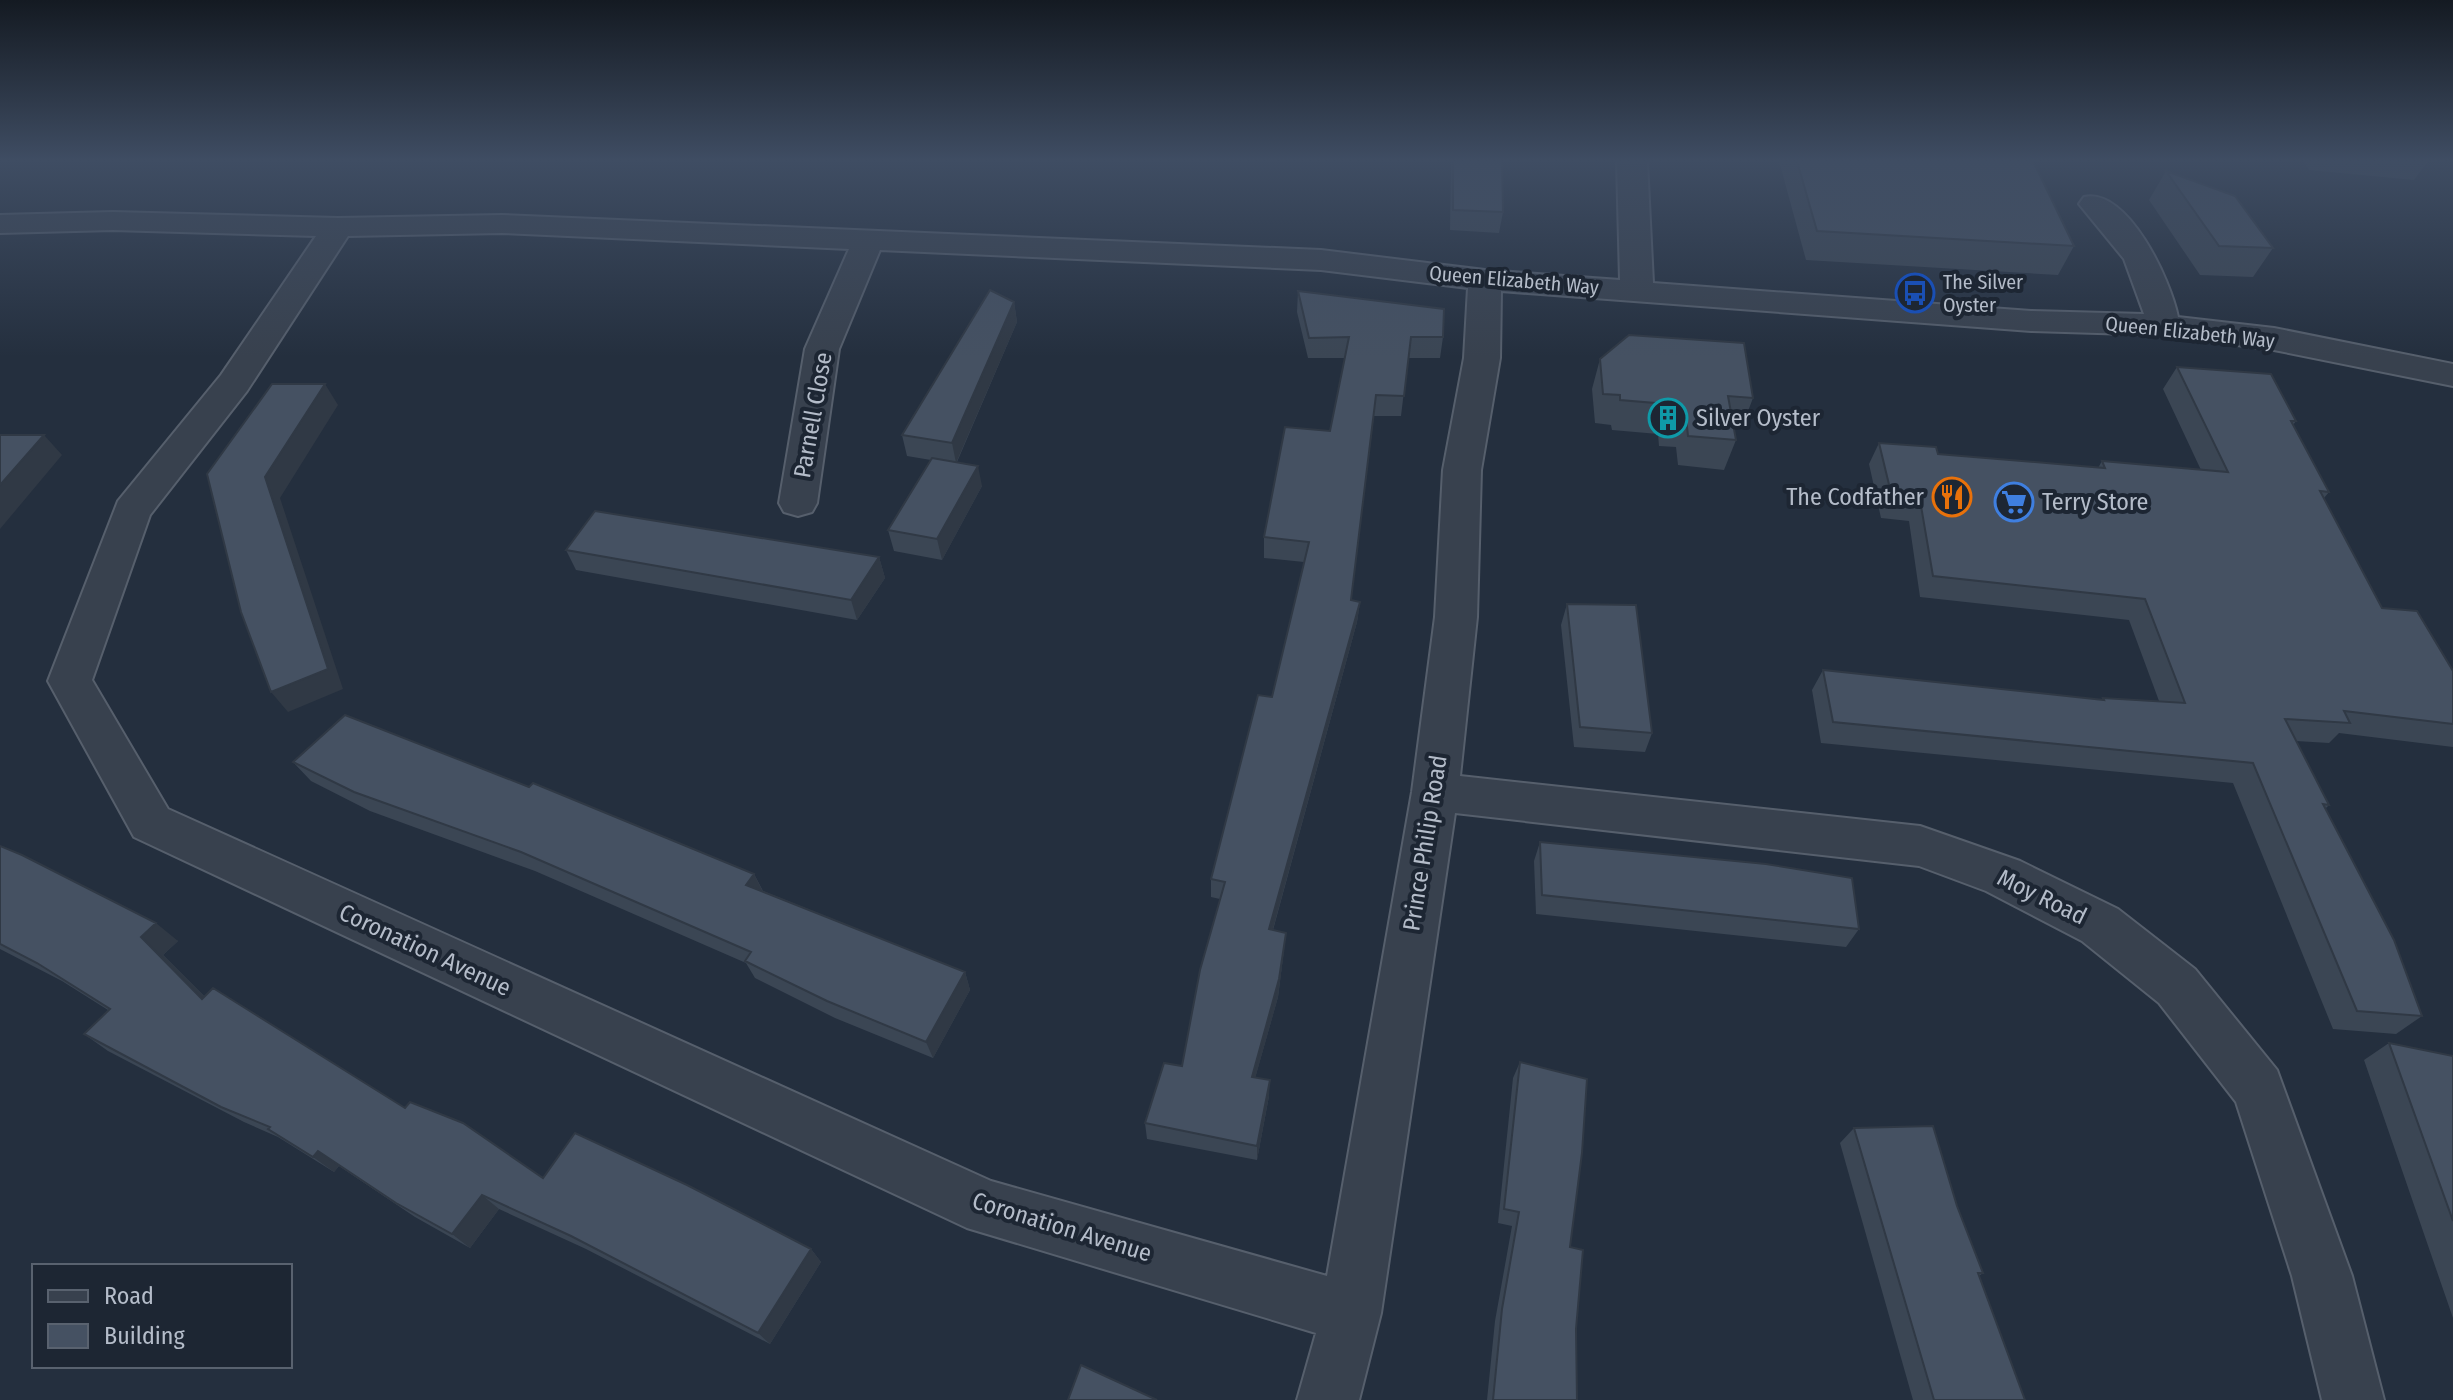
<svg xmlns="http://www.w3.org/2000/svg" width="2453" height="1400" viewBox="0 0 2453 1400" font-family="'Fira Sans Condensed',sans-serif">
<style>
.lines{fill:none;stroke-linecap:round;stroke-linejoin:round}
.minor-casing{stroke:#565f6c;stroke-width:4}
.minor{fill:#38414e;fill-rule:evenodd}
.wall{fill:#3b4654}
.shaded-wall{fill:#303945}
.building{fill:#455162;stroke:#303945;stroke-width:2}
.labels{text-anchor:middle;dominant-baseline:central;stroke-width:8;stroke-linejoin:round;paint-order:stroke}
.far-street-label{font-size:20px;fill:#b4bcc9;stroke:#1d2633}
.far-poi-label{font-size:20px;fill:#b4bcc9;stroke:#1d2633;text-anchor:start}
.street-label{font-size:24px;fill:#b4bcc9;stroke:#1d2633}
.poi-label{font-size:24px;fill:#b4bcc9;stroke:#1d2633;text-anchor:start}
</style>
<rect width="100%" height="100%" fill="#242f3e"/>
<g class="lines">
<!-- minor casing -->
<g class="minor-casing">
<path id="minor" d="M 1617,161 L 1647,161 L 1653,283 L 2031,311 L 2144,314 L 2124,259 L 2079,204 L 2084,197 C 2128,187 2171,281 2178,317 L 2274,328 L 2453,364 L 2453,386 L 2274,350 L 2163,335 L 2031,331 L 1501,291 L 1500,358 L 1481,470 L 1477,617 L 1460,776 L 1920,826 L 2020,861 L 2118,909 L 2195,969 L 2277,1070 L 2352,1276 L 2384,1400 L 2322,1400 L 2292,1276 L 2236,1102 L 2159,1003 L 2082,941 L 1986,891 L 1919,866 L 1455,813 L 1381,1313 L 1359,1400 L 1297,1400 L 1316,1333 L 967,1228 L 134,837 L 48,681 L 118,501 L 221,375 L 316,236 L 113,230 L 0,233 L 0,215 L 113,212 L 338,218 L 502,215 L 1321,250 L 1485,270 L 1620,280 ZM 502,233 L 849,249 L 805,349 L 779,503 L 784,512 L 798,516 L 812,512 L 817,503 L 839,349 L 880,250 L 1321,270 L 1468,288 L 1464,358 L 1443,470 L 1435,617 L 1412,792 L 1327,1276 L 991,1181 L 168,809 L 92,680 L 150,515 L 247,391 L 348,236 Z"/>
</g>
<!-- minor -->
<use href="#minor" class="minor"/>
</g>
<!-- wall -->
<path class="wall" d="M 1451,161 L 1502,161 L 1503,212 L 1499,233 L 1450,230 Z
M 1779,161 L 2033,161 L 2074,246 L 2058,275 L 1806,260 Z
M 2303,161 L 2428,161 L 2414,180 L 2309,170 Z
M 2166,171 L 2273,248 L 2253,277 L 2200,275 L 2149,200 Z
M 1298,291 L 1443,337 L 1440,358 L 1408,358 L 1401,416 L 1374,416 L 1351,600 L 1360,602 L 1357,622 L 1273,930 L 1286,933 L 1284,950 L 1278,997 L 1255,1078 L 1269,1096 L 1257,1160 L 1147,1139 L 1145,1123 L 1182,1066 L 1220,899 L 1211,897 L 1211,879 L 1272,697 L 1304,562 L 1264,558 L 1264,537 L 1330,431 L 1345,358 L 1308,358 L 1297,312 Z
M 1014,302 L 1017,322 L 957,462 L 982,486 L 942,560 L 894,551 L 888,530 L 931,460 L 907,456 L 902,435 Z
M 1600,359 L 1753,398 L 1742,427 L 1733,427 L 1736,440 L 1724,470 L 1678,465 L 1676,447 L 1659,446 L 1658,434 L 1612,430 L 1611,425 L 1595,423 L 1592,389 Z
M 2177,367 L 2296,421 L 2293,425 L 2329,492 L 2324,498 L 2382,608 L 2453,671 L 2453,747 L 2339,733 L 2329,743 L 2296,741 L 2329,805 L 2325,809 L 2422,1016 L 2396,1034 L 2333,1029 L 2233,783 L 1821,743 L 1812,690 L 1823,670 L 2101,700 L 2103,698 L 2159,701 L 2129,620 L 1920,597 L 1909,521 L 1881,518 L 1869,464 L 1879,443 L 1938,454 L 2098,468 L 2102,461 L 2201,470 L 2163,389 Z
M 566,550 L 879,557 L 885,578 L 857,620 L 576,570 Z
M 1567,604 L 1652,733 L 1645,752 L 1574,747 L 1561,625 Z
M 293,762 L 754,874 L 763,891 L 965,972 L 970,990 L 933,1058 L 835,1018 L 755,978 L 746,963 L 535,871 L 370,811 L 311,781 Z
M 1540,842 L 1859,929 L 1846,947 L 1536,914 L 1534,861 Z
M 0,846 L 178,941 L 163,955 L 204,996 L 405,1108 L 543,1178 L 811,1249 L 821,1262 L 770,1344 L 586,1249 L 499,1209 L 470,1248 L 415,1217 L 339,1166 L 334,1172 L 278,1137 L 244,1122 L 108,1051 L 84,1034 L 108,1010 L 62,981 L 0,949 Z
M 2389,1043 L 2453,1056 L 2453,1318 L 2364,1060 Z
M 1520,1062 L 1570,1247 L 1576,1329 L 1577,1400 L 1487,1400 L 1495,1321 L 1512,1226 L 1498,1223 L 1513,1078 Z
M 1854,1128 L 1957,1206 L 1983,1273 L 1979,1276 L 2025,1400 L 1913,1400 L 1840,1143 Z"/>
<!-- shaded-wall -->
<path class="shaded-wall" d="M 1014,302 L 1017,322 L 956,463 L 952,443 Z
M 325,384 L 338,405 L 280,498 L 343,689 L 288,712 L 271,692 L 265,477 Z
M 44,435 L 62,455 L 0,529 L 0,485 Z
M 978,466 L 982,486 L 942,560 L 937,539 Z
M 879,557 L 885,578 L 857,620 L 851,600 Z
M 1360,602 L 1357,622 L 1268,947 L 1269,929 Z
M 754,874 L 763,892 L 746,885 Z
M 156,923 L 178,941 L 163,955 L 224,1016 L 202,999 L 141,937 Z
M 1286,933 L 1278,997 L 1251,1093 L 1252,1077 Z
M 965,972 L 970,990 L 933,1058 L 926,1042 Z
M 1270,1080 L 1269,1096 L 1257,1160 L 1257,1146 Z
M 318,1151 L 339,1166 L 334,1172 L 313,1157 Z
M 482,1195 L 499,1209 L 470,1248 L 452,1234 Z
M 811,1249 L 821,1262 L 770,1344 L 758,1333 Z"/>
<!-- building -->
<path class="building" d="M 1453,161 L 1502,161 L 1503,212 L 1453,210 Z
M 1797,161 L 2033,161 L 2074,246 L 1817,231 Z
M 2166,171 L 2235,196 L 2273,248 L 2219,246 Z
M 990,290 L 1014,302 L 952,443 L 902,435 Z
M 1298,291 L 1444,309 L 1443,337 L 1411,337 L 1404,396 L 1376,395 L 1351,600 L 1360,602 L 1269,929 L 1286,933 L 1279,979 L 1252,1077 L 1270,1080 L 1257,1146 L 1145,1123 L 1164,1063 L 1182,1066 L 1200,970 L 1225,882 L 1211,879 L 1258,695 L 1272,697 L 1309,542 L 1264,537 L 1285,427 L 1330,431 L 1349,337 L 1309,338 Z
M 1629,335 L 1744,343 L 1753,398 L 1728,396 L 1736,440 L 1688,436 L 1686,417 L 1669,416 L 1667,404 L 1620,400 L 1620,395 L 1603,394 L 1600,359 Z
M 2177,367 L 2271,374 L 2296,421 L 2291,421 L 2329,492 L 2320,491 L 2382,608 L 2417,611 L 2453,671 L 2453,724 L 2344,711 L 2350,723 L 2285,719 L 2329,805 L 2323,804 L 2394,940 L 2422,1016 L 2357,1011 L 2253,763 L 1833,722 L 1823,670 L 2104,700 L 2103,698 L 2185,703 L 2145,599 L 1933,576 L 1920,500 L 1892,497 L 1879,443 L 1936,447 L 1938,454 L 2022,461 L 2105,468 L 2102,461 L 2228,472 Z
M 272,384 L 325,384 L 265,477 L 328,669 L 271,692 L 241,612 L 207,474 Z
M 0,435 L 44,435 L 0,485 Z
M 932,458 L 978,466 L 937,539 L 888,530 Z
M 595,511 L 879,557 L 851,600 L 566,550 Z
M 1567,604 L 1636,605 L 1652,733 L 1580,727 Z
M 345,715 L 529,787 L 533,783 L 754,874 L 746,885 L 965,972 L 926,1042 L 827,1001 L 745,961 L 751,952 L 521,852 L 354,792 L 293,762 Z
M 1540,842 L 1766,864 L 1852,878 L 1859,929 L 1542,895 Z
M 0,846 L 22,855 L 156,923 L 141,937 L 202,999 L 213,988 L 405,1108 L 410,1102 L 463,1123 L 543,1178 L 575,1133 L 687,1185 L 811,1249 L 758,1333 L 571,1236 L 482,1195 L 452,1234 L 396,1203 L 318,1151 L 313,1157 L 268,1129 L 270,1127 L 221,1107 L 84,1034 L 110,1009 L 37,963 L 0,944 Z
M 2389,1043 L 2453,1056 L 2453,1221 Z
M 1520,1062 L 1587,1079 L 1582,1153 L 1570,1247 L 1583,1250 L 1576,1329 L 1577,1400 L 1493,1400 L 1502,1309 L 1519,1212 L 1504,1209 Z
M 1933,1126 L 1957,1206 L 1983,1273 L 1978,1273 L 2025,1400 L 1934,1400 L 1854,1128 Z
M 1081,1365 L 1157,1400 L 1068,1400 Z"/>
<!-- sky -->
<linearGradient id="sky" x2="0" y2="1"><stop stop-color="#141a22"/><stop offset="0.45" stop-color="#3f4d63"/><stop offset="1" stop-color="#3f4d63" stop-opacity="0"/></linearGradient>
<rect width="2453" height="357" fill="url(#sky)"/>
<!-- icons -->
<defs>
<g id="bus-ring" transform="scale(2)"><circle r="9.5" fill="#1d2633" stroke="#1a4fb4" stroke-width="1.5"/><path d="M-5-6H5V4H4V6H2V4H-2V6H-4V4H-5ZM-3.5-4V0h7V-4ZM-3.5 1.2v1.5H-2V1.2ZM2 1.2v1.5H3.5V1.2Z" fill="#1a4fb4"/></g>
<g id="building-ring" transform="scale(2)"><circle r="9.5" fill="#1d2633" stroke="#0f9aa8" stroke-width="1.5"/><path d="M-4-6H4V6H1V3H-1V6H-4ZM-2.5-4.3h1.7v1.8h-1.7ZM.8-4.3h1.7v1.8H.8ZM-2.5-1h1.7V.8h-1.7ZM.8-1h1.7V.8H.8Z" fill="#0f9aa8"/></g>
<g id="restaurant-ring" transform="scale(2)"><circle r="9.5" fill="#1d2633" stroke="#e8710a" stroke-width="1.5"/><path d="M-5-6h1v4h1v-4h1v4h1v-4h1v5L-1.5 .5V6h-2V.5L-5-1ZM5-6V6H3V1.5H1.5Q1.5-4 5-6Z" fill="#e8710a"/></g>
<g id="supermarket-ring" transform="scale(2)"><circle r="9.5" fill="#1d2633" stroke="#3f7fe0" stroke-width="1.5"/><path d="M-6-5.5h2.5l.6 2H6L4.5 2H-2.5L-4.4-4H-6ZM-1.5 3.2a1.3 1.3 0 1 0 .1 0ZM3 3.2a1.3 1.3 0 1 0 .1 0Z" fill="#3f7fe0"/></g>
</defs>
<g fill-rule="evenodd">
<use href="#bus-ring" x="1915" y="293"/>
<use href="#building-ring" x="1668" y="418"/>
<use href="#restaurant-ring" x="1952" y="497"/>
<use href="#supermarket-ring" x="2014" y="502"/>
</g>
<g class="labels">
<!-- far-street labels -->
<g class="far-street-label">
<text transform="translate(1514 280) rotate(5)">Queen Elizabeth Way</text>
<text transform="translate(2190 332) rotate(6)">Queen Elizabeth Way</text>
</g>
<!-- far-poi labels -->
<g class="far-poi-label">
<text x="1943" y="282">The Silver<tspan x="1943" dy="23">Oyster</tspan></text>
</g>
<!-- street labels -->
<g class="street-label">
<text transform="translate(813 415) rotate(-80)">Parnell Close</text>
<text transform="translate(1425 843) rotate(-81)">Prince Philip Road</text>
<text transform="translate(2042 897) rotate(26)">Moy Road</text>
<text transform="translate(425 950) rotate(25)">Coronation Avenue</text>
<text transform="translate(1062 1227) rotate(17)">Coronation Avenue</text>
</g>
<!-- poi labels -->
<g class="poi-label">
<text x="1696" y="418">Silver Oyster</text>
<text x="1924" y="497" text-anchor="end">The Codfather</text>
<text x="2042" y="502">Terry Store</text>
</g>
</g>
<!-- legend -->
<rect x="32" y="1264" width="260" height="104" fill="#1d2633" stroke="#59626f" stroke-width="2"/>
<rect x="48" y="1290" width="40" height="12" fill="#38414e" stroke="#59626f" stroke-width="2"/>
<text x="104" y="1304" font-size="24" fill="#b4bcc9">Road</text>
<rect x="48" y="1324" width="40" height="24" fill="#455162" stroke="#59626f" stroke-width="2"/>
<text x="104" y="1344" font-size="24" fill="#b4bcc9">Building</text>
</svg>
